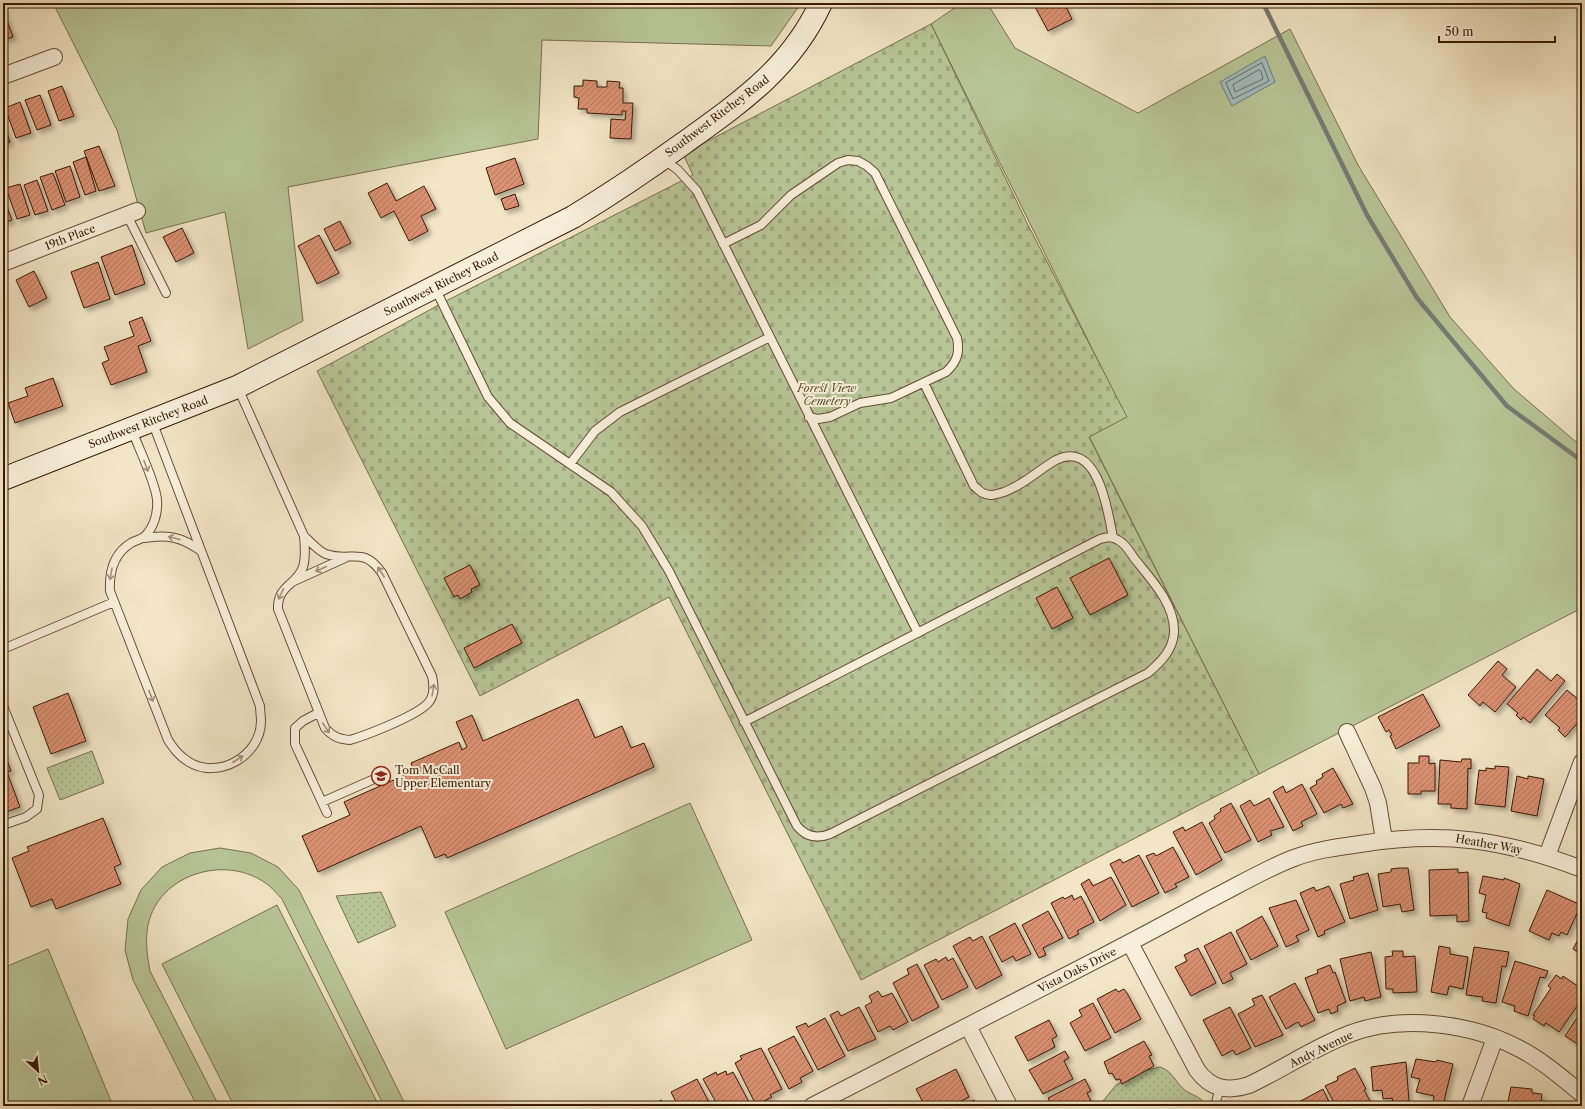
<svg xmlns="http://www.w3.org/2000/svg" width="1585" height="1109" viewBox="0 0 1585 1109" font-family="'Libre Caslon Text',serif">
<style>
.grass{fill:#b8c697;stroke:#78704d}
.cemetery{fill:url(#cemetery-stones);stroke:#78704d}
.park{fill:url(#park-dots);stroke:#78704d}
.water{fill:#a0bdbf;stroke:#777c74}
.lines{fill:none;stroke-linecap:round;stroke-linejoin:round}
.shore{stroke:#6c6c61;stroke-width:1}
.stream{stroke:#777c74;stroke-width:4.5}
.building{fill:url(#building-hatch);stroke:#391a03;filter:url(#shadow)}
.lane-casing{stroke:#674d34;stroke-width:10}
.street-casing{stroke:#674d34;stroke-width:18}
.secondary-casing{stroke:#391a03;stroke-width:24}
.lane{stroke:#f7efda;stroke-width:8}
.street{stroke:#f7efda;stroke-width:16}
.secondary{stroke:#f7efda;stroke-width:22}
.oneway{stroke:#a28f79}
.labels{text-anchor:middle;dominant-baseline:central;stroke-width:4;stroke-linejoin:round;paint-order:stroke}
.street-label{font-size:11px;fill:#391a03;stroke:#f7efda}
.park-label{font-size:11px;font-style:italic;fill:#5f4e2f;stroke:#f7efda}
.poi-label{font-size:11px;fill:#391a03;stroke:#f7efda;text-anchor:start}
</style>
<defs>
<pattern id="cemetery-stones" width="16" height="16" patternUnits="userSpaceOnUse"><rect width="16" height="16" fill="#b8c697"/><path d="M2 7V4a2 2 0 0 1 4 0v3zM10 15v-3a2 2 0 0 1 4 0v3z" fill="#9faa80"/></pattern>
<pattern id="park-dots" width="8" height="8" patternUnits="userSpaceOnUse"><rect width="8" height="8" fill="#b8c697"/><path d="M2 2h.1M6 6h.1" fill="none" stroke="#9faa80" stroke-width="1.8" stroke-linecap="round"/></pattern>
<pattern id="building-hatch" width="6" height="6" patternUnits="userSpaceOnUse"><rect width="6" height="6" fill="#db9173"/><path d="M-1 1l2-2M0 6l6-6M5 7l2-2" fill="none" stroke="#b3765c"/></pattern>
<filter id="shadow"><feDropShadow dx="3.5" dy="3.5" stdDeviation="2" flood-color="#0004"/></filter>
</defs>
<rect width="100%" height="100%" fill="#f2e6c6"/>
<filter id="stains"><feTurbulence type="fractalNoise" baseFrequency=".005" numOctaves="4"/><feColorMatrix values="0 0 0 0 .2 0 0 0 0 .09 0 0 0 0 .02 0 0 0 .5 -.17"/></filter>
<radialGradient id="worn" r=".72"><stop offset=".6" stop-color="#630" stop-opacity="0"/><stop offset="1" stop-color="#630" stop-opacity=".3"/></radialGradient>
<!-- grass -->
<path class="grass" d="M 53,3 L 801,3 L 771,46 L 542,40 L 538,139 L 288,187 L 303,321 L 248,349 L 225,212 L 146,233 L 117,130 Z
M 962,3 L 987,3 L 1015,48 L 1138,113 L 1290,29 L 1358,165 L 1450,317 L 1514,389 L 1582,447 L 1582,608 L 1259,774 L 1089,436 L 1126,417 L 931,24 Z
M 690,803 L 752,940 L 506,1049 L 445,912 Z
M 220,848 L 251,853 L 278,867 L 299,890 L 406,1106 L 384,1106 L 282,899 C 277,894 271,886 264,882 C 224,855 159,874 148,925 C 145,941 147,955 150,971 L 219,1106 L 197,1106 L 133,980 L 125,950 L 128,919 L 141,890 L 162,867 L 190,853 Z
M 277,905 L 379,1106 L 234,1106 L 162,964 Z
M 48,949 L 113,1106 L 3,1106 L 3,968 Z"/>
<!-- cemetery -->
<path class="cemetery" d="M 931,24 L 1028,225 L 1127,417 L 1089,437 L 1259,774 L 861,980 L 669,597 L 480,696 L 317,371 L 446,301 L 693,175 L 683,154 Z"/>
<!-- park -->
<path class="park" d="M 92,751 L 104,783 L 60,800 L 47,768 Z
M 381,892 L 396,926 L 358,943 L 336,896 Z
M 1160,1067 C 1173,1071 1176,1084 1186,1091 C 1194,1096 1202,1097 1206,1106 L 1099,1106 L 1116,1085 L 1143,1071 Z"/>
<!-- water -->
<path class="water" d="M 1265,56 L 1275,82 L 1232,106 L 1220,82 Z"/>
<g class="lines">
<!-- shore -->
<path class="shore" d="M 1262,63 L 1269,81 L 1233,99 L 1226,83 Z
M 1259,70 L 1261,71 L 1263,79 L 1235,92 L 1233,85 Z"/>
<!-- stream -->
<path class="stream" d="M 1263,3 L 1367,215 L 1417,298 L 1507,406 L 1582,461"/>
</g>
<!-- building -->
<path class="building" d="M 1033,3 L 1064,3 L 1072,19 L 1048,31 Z
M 3,9 L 13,37 L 3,40 Z
M 583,80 L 597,81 L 597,87 L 607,87 L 607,81 L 620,82 L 619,88 L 623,88 L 623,103 L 633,103 L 631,139 L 610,138 L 611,119 L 625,120 L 626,111 L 622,111 L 622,115 L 587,113 L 587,109 L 578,109 L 579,98 L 574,97 L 574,86 L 583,86 Z
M 62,86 L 74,116 L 59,121 L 48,91 Z
M 40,95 L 51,125 L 37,130 L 25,100 Z
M 20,102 L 31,133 L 16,138 L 5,108 Z
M 3,122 L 10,142 L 3,145 Z
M 99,146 L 115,186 L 99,191 L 84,151 Z
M 86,157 L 96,191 L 85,195 L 73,162 Z
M 515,158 L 524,184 L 495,195 L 486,168 Z
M 70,166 L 80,197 L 66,202 L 55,171 Z
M 53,173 L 65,205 L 52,210 L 40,177 Z
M 37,180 L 48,211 L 35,215 L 24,185 Z
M 387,183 L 396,201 L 424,186 L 436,209 L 421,216 L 428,231 L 409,241 L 394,211 L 381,218 L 368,193 Z
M 20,184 L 30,215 L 17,219 L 6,188 Z
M 515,194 L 519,206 L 505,210 L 501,199 Z
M 3,196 L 12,220 L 3,223 Z
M 340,221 L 351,243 L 335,251 L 324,229 Z
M 182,228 L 194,253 L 176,262 L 163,237 Z
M 319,235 L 339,273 L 317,284 L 298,246 Z
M 132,245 L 145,284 L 115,295 L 101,257 Z
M 98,262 L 110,299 L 84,308 L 71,272 Z
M 34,271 L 47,298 L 29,307 L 16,280 Z
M 142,317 L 151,341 L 138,346 L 147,372 L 111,385 L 102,363 L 109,360 L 104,347 L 134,336 L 129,322 Z
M 53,378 L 63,406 L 15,423 L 8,403 L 28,396 L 25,388 Z
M 1109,558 L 1128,595 L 1090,615 L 1070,578 Z
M 470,565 L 480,585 L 471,589 L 472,592 L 460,599 L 458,595 L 454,597 L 444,578 Z
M 1057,587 L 1073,618 L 1052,629 L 1036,598 Z
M 512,624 L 522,643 L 474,668 L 464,648 Z
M 1498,661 L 1507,669 L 1502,675 L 1516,687 L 1495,712 L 1483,702 L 1480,706 L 1468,695 Z
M 1537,669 L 1551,681 L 1557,674 L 1565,681 L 1530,723 L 1523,717 L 1521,720 L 1516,715 L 1518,713 L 1507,704 Z
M 1567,690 L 1580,701 L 1582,699 L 1582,718 L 1565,737 L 1558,730 L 1560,728 L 1545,715 Z
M 68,693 L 86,741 L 51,754 L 33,707 Z
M 1423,694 L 1440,726 L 1396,749 L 1390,736 L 1392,735 L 1389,730 L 1386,732 L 1378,717 Z
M 578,699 L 595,738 L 622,726 L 631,748 L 644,743 L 654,767 L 447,858 L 445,854 L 435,858 L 421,826 L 318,872 L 302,836 L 350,815 L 344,802 L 414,771 L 411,763 L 459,742 L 462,750 L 467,747 L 456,722 L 472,715 L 483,741 Z
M 3,750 L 11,771 L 7,772 L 20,807 L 3,813 Z
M 1419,756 L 1429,756 L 1429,764 L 1435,763 L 1435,791 L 1421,791 L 1421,794 L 1408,794 L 1408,763 L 1419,763 Z
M 1462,759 L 1471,759 L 1471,769 L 1468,768 L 1467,809 L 1451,808 L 1451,804 L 1438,804 L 1440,760 L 1461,762 Z
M 1495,766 L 1509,767 L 1505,807 L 1475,804 L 1479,770 L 1486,771 L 1486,768 L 1495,769 Z
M 1333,768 L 1353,804 L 1343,808 L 1341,804 L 1324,813 L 1310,788 L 1317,784 L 1316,781 L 1323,777 L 1322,774 Z
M 1517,776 L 1528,779 L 1528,776 L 1544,779 L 1537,816 L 1511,811 Z
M 1302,784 L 1317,814 L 1301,822 L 1303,826 L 1293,831 L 1273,792 L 1283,786 L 1286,793 Z
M 1269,798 L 1284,827 L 1270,831 L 1272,835 L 1258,842 L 1240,806 L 1250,800 L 1254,806 Z
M 1231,803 L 1251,840 L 1225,853 L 1209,823 L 1215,819 L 1214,816 L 1221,811 L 1220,809 Z
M 103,818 L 121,864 L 114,867 L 121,884 L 56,909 L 52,899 L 31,907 L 12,858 L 29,851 L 27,847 Z
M 1202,822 L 1222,860 L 1196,875 L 1173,832 L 1183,827 L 1185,831 Z
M 1173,847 L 1189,877 L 1175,884 L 1177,887 L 1165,893 L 1146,856 L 1154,853 L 1156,856 Z
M 1139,855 L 1159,893 L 1132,907 L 1110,864 L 1120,859 L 1123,863 Z
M 1399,868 L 1408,868 L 1414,910 L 1402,912 L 1400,904 L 1383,907 L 1378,874 L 1391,872 L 1391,869 Z
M 1458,869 L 1458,873 L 1468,872 L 1469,921 L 1457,922 L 1457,915 L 1430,916 L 1429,870 Z
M 1368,873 L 1378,910 L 1350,919 L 1340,884 L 1354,880 L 1353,877 Z
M 1483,876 L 1504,880 L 1504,878 L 1520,884 L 1509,926 L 1486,918 L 1487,913 L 1482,912 L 1486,895 L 1479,893 Z
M 1111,877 L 1126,905 L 1100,921 L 1081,884 L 1089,879 L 1093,886 Z
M 1329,886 L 1345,922 L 1324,931 L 1325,934 L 1318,937 L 1300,893 L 1314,887 L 1316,891 Z
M 1547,890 L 1581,905 L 1567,935 L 1561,932 L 1559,936 L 1552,933 L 1549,940 L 1529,931 Z
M 1072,895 L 1074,900 L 1081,896 L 1094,922 L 1077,931 L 1079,934 L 1069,939 L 1051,903 L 1063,897 L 1065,899 Z
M 1296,900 L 1309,930 L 1296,936 L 1299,941 L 1286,947 L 1269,908 Z
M 1048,911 L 1063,938 L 1043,948 L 1046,955 L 1039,958 L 1022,925 Z
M 1262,916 L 1278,946 L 1251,960 L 1236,931 Z
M 1015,923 L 1031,954 L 1016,961 L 1013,956 L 1002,962 L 989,937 Z
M 1231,932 L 1247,964 L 1230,973 L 1233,979 L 1223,984 L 1204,946 Z
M 1582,932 L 1582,955 L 1573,949 Z
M 982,936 L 1002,975 L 976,989 L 953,946 L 970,937 L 973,941 Z
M 1439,946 L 1450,948 L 1450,954 L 1468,957 L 1463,989 L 1449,986 L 1447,995 L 1431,992 Z
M 1474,947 L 1509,952 L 1506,967 L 1502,966 L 1496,1003 L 1482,1001 L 1483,997 L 1466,995 Z
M 1198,948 L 1216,983 L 1191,996 L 1175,967 L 1187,961 L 1184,955 Z
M 1392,951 L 1403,951 L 1403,957 L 1415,956 L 1417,992 L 1393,993 L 1393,989 L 1386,989 L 1385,957 L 1393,956 Z
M 1371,952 L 1381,997 L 1365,1001 L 1364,997 L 1350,1001 L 1340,959 Z
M 946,957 L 948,961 L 953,958 L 968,987 L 942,1000 L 924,965 L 936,959 L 938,962 Z
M 1515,961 L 1548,971 L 1545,978 L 1540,977 L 1528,1016 L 1514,1011 L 1515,1006 L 1502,1002 Z
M 917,964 L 939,1007 L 912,1021 L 893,983 L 909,974 L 907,969 Z
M 1330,965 L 1333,973 L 1335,972 L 1346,1002 L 1337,1006 L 1338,1011 L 1331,1014 L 1329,1009 L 1318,1013 L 1305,978 L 1318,973 L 1317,970 Z
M 1556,975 L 1562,979 L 1563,976 L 1582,989 L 1582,999 L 1559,1032 L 1546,1023 L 1544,1026 L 1533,1019 L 1535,1016 L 1533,1015 L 1551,988 L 1548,986 Z
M 1295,983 L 1315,1020 L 1301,1027 L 1298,1022 L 1286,1029 L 1269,997 Z
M 1116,989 L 1118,992 L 1124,989 L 1127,993 L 1141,1019 L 1115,1033 L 1097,999 Z
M 878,991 L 882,997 L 892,993 L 908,1022 L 893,1030 L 890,1026 L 878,1032 L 865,1006 L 872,1002 L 869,996 Z
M 1262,995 L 1283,1035 L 1255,1047 L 1238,1014 L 1255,1005 L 1252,999 Z
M 1093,1003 L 1111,1038 L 1085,1051 L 1070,1023 L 1082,1016 L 1079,1010 Z
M 859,1007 L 876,1039 L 848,1051 L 830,1015 L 838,1011 L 841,1016 Z
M 1230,1007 L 1251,1048 L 1236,1055 L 1233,1050 L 1222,1056 L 1203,1020 Z
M 1582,1010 L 1582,1047 L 1565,1036 Z
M 825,1018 L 845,1056 L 818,1070 L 796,1027 L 806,1023 L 808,1027 Z
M 1049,1020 L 1057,1036 L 1052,1039 L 1055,1047 L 1028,1061 L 1015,1037 Z
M 794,1036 L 813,1071 L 800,1078 L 802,1082 L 789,1089 L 768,1049 Z
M 1144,1041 L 1152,1055 L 1149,1056 L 1154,1066 L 1122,1084 L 1120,1079 L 1116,1080 L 1112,1073 L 1109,1074 L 1104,1062 Z
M 761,1048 L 782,1089 L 770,1095 L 772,1097 L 756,1105 L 735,1063 L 742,1059 L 740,1056 Z
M 1065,1051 L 1069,1058 L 1064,1061 L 1073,1079 L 1043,1094 L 1029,1070 Z
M 1416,1059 L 1436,1062 L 1437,1060 L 1453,1064 L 1443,1105 L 1433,1103 L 1434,1096 L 1416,1092 L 1420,1079 L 1411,1077 Z
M 1406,1062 L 1409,1101 L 1393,1103 L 1392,1098 L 1383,1099 L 1382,1090 L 1373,1091 L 1371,1067 Z
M 1355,1068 L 1366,1089 L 1364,1090 L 1373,1106 L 1336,1106 L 1325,1086 L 1338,1080 L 1337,1077 Z
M 956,1069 L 969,1097 L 951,1106 L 925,1106 L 916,1089 Z
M 726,1071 L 727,1075 L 733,1072 L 750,1104 L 747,1106 L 718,1106 L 703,1079 L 716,1072 L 717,1075 Z
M 697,1079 L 711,1106 L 678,1106 L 671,1092 Z
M 1085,1079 L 1091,1091 L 1087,1093 L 1093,1105 L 1052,1106 L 1048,1098 Z
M 1511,1087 L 1532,1089 L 1532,1093 L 1542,1094 L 1541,1101 L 1548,1102 L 1548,1106 L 1507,1106 Z
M 1323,1089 L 1331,1106 L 1298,1106 L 1297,1103 Z
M 661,1100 L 663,1104 L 669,1101 L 671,1106 L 644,1106 L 651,1102 L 653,1105 Z
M 974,1100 L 977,1106 L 963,1106 Z"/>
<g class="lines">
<!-- lane casing -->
<g class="lane-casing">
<path id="lane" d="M 663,159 L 678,170 L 697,191 L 918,633
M 127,215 L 166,293
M 723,244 L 761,225 L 791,195 L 838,163 L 848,160 L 858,161 L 867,166 L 875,173 L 957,338 C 960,353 957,362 946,372 L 891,398 L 860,403 L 830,417 L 818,419 L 809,417
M 435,288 L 488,397 L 510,423 L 611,492 L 642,526 L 669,571 L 797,826 C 806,837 817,839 830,834 L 1148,673 C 1161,662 1173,650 1174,632 C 1175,604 1150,578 1134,558 C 1130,552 1125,543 1118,540 C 1112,536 1107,537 1100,539 L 744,722
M 924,383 L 974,486 C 977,488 980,492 983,493 C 990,497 997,494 1004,492 C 1024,485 1038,470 1056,460 C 1098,439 1108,511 1113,538
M 238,388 L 304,536 C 305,546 306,557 303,567 C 297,585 277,585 278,609 L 325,728 C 333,737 339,739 350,740 C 367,735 419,715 429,702 C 435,694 434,685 432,676 L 382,573 C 362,545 352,563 326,554 C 318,551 311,542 304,536
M 132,430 C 138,447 156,483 157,500 C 158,513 154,527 145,536 C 141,540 135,540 131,543 C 113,554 109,572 110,591 L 168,740 C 174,749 179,756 189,762 C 218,780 261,756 261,721 C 261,716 260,711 260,706 L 152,421
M 570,464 L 595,431 L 620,412 L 770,337
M 144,538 C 167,534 182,537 201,551
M 294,581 L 345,558
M 3,649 L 114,602
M 3,706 L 39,795 L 37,809 L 26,817 L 3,825
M 318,713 L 303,721 L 295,728 L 295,744 L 327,813
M 322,802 L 372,780
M 1215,1106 L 1220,1087"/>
</g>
<!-- street casing -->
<g class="street-casing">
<path id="street" d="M 3,76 L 54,57
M 3,263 L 137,211
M 1347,732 L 1373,788 L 1378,803 L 1384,840
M 1547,856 L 1582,762
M 1130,943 L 1197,1070 C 1211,1089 1227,1092 1249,1085 C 1283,1069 1315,1047 1349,1034 C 1401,1014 1472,1023 1520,1049 C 1543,1061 1562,1078 1582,1094
M 968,1026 L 1009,1106
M 812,1106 C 908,1057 1004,1007 1100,958 C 1137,939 1174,919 1211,899 C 1239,885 1265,869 1294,858 C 1315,850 1338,847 1360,844 C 1443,831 1503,839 1582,869
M 1470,1106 L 1495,1038"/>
</g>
<!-- secondary casing -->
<g class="secondary-casing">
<path id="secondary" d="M 3,479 L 237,387 L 573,217 C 611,194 648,169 684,143 C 741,102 791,68 821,3"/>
</g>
<!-- lane -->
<use href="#lane" class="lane"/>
<!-- street -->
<use href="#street" class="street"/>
<!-- secondary -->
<use href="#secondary" class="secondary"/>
</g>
<!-- one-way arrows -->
<defs><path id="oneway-shaft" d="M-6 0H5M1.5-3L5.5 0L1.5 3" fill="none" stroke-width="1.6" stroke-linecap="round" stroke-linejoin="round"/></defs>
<g class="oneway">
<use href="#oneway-shaft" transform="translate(146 466) rotate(69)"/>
<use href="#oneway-shaft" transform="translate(174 538) rotate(-166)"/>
<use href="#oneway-shaft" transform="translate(321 569) rotate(156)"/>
<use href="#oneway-shaft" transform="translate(381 572) rotate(-123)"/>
<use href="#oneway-shaft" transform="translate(111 574) rotate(100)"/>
<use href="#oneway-shaft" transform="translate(281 594) rotate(115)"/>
<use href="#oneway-shaft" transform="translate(433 690) rotate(-81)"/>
<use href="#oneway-shaft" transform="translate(151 696) rotate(69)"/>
<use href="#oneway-shaft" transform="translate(326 728) rotate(56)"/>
<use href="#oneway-shaft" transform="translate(238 759) rotate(-33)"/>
</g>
<!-- icons -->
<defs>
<g id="school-ring" transform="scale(1)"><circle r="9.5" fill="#f7efda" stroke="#8f2418" stroke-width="1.5"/><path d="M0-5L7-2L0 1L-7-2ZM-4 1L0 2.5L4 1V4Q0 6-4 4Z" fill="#8f2418"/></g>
</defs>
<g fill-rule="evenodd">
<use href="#school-ring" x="381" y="776"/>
</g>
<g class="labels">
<!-- street labels -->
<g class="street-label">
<text transform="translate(717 116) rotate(-37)">Southwest Ritchey Road</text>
<text transform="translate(70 237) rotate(-21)">19th Place</text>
<text transform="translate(441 284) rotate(-27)">Southwest Ritchey Road</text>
<text transform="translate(148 422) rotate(-21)">Southwest Ritchey Road</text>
<text transform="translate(1489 844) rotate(10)">Heather Way</text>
<text transform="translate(1077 970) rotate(-27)">Vista Oaks Drive</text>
<text transform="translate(1321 1049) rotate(-26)">Andy Avenue</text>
</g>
<!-- park labels -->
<g class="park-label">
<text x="827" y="388">Forest View<tspan x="827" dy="13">Cemetery</tspan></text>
</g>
<!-- poi labels -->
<g class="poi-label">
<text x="395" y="770">Tom McCall<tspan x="395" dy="13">Upper Elementary</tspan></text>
</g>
</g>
<!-- margin -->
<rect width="1585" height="1109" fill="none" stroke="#f2e6c6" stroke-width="16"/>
<rect x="4" y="4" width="1577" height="1101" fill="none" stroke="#391a03" stroke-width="2"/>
<rect x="8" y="8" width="1569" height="1093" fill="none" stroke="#391a03"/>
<!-- north arrow -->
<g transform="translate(38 1071) rotate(153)" stroke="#f7efda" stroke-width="3" paint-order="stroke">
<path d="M0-3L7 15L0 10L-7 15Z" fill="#391a03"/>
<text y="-6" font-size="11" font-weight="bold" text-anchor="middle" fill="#391a03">N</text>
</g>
<!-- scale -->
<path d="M1439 36v6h116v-6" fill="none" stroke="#391a03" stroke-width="2"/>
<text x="1445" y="36" font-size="12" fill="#391a03" stroke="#f7efda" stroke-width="3" paint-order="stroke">50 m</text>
<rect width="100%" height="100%" filter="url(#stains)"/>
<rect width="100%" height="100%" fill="url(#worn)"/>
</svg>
